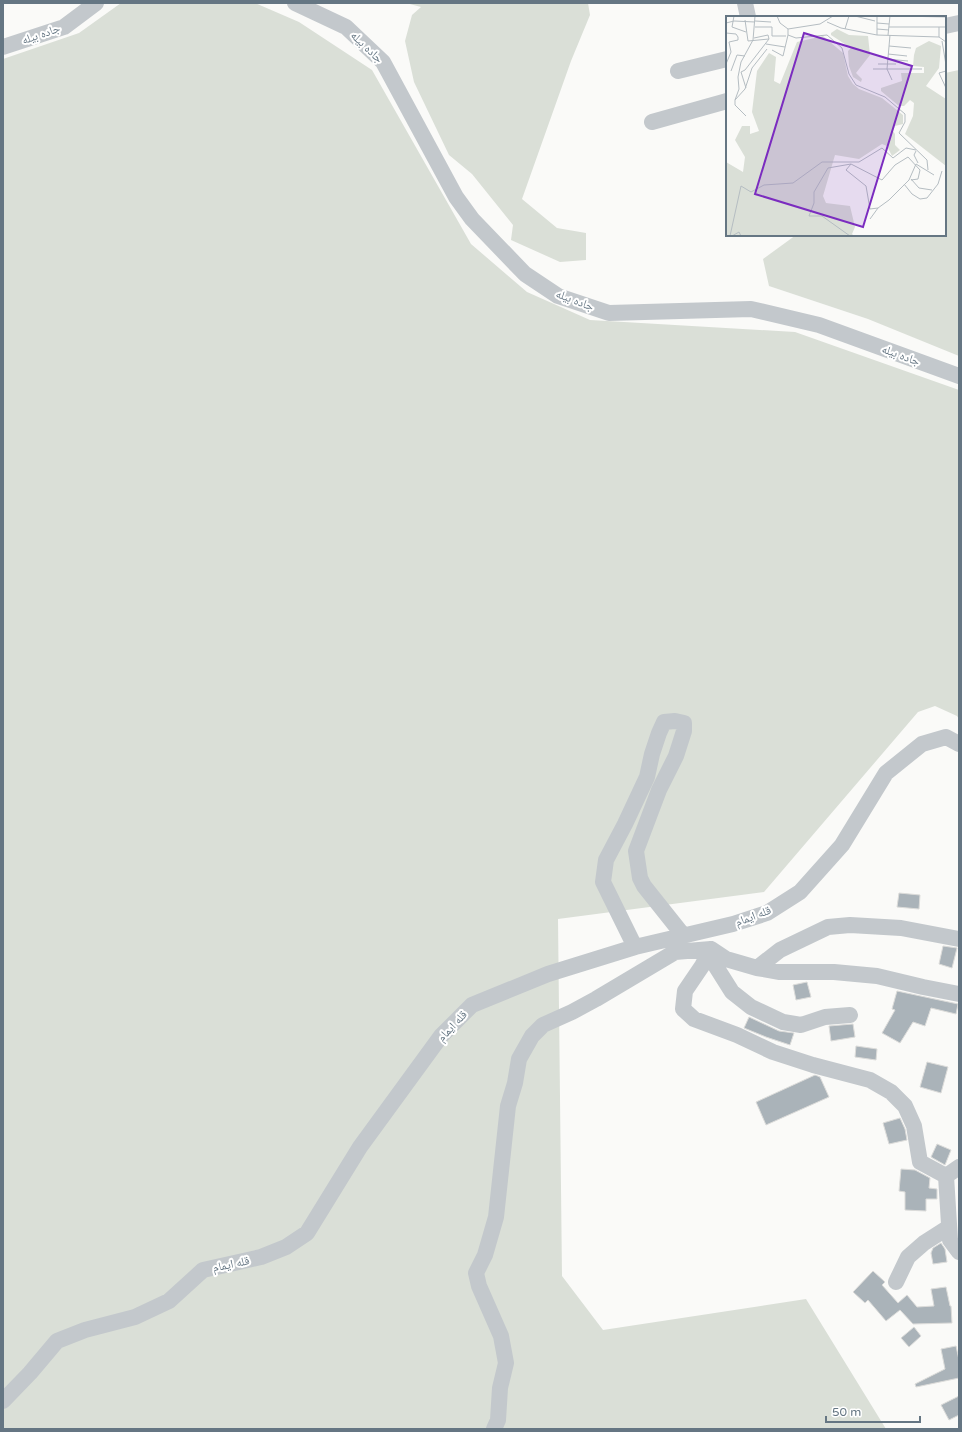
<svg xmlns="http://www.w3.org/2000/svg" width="962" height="1432" viewBox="0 0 962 1432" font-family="'Varela Round','Noto Naskh Arabic',sans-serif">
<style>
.green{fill:#dadfd7}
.building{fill:#aab3b9;stroke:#dcdcda}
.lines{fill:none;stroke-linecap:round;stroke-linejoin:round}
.minor{stroke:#c3c8cc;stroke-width:16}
.labels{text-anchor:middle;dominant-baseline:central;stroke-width:4;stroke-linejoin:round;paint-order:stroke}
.street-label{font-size:12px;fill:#657683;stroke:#fff}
.inset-road{fill:none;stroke:#b5bdc2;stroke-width:1}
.view{fill:#7b2cbf;fill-opacity:0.15;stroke:#7b2cbf;stroke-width:2}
.inset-edge{fill:none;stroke:#657683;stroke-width:2}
</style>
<rect width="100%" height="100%" fill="#fafaf8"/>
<!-- green -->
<path class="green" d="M 121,3 L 255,3 L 299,22 L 372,70 L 471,244 L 527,292 L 590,320 L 795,332 L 959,390 L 959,719 L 957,716 L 935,706 L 918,712 L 764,892 L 558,919 L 562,1276 L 603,1330 L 806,1299 L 886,1429 L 3,1429 L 3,59 L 79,33 Z
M 406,3 L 588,3 L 590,15 L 571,61 L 522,199 L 557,228 L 586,233 L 586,260 L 560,262 L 511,240 L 513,225 L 472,174 L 449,155 L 414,82 L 405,41 L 412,15 L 421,7 Z
M 959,70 L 959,356 L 868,319 L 769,286 L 763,259 L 796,235 L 945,235 L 945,73 Z"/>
<!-- building -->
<path class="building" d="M 899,893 L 920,895 L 919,909 L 897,907 Z
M 943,946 L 957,948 L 952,968 L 939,964 Z
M 807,982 L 811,997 L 796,1000 L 793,985 Z
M 897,991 L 958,1004 L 956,1014 L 931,1008 L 925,1026 L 913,1022 L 900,1043 L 882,1033 L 895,1010 L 892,1009 Z
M 749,1017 L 779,1031 L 794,1033 L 790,1045 L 766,1037 L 744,1028 Z
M 853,1024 L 855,1037 L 831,1041 L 829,1026 Z
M 856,1046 L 877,1049 L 876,1060 L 855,1057 Z
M 927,1062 L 948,1067 L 941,1093 L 920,1087 Z
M 815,1075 L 820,1077 L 829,1097 L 766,1125 L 756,1102 Z
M 900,1118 L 905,1129 L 907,1140 L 889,1144 L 883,1123 Z
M 937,1144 L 951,1150 L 945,1165 L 931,1157 Z
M 901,1169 L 915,1170 L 930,1178 L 929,1188 L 937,1189 L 937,1199 L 926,1199 L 926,1211 L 905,1210 L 905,1192 L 899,1191 Z
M 941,1243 L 945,1249 L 947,1262 L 933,1264 L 931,1253 L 933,1248 Z
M 873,1271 L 885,1282 L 882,1285 L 898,1303 L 907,1295 L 917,1307 L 934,1306 L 931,1289 L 946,1287 L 950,1306 L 951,1306 L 952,1323 L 913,1324 L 900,1310 L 886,1321 L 868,1300 L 865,1303 L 853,1292 Z
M 914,1327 L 921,1336 L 909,1347 L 901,1338 Z
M 956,1346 L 959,1360 L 959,1378 L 916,1387 L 915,1384 L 945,1369 L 941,1349 Z
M 959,1396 L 959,1415 L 949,1420 L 941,1405 Z"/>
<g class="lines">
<!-- minor -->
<path class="minor" d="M 295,3 L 346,27 L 383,62 L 456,197 L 472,219 L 525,274 L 558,296 L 609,313 L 751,309 L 819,325 L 959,376
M 745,3 L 748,17
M 945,26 L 959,23
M 3,47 L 64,27 L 96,3
M 678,71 L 727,59
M 652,122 L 727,101
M 635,947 L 603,882 L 606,860 L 625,824 L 647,777 L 652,754 L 659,733 L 664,722 L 675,721 L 684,723 L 684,731 L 676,756 L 659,790 L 636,851 L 640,878 L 644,886 L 683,935
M 711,949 L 702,966 L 685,991 L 683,1009 L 694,1019 L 737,1035 L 773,1052 L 813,1065 L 870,1080 L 891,1092 L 905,1106 L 914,1126 L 920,1162 L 946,1176
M 711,949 L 715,965 L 732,992 L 751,1007 L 783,1022 L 801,1025 L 825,1017 L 850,1015
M 757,968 L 780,950 L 828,927 L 850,925 L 901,928 L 959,939
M 946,1176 L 950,1240 L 959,1252
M 946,1176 L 959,1167
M 896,1282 L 908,1257 L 924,1243 L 949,1227
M 3,1401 L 30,1373 L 57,1341 L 85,1330 L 135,1317 L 169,1301 L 203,1270 L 261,1257 L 286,1247 L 307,1233 L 360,1147 L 441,1036 L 472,1005 L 548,974 L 635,947 L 733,924 L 767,913 L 800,892 L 842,845 L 886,773 L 922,744 L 946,737 L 959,744
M 494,1429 L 498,1420 L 500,1388 L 506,1363 L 501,1336 L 479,1286 L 476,1273 L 485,1255 L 496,1217 L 508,1106 L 515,1083 L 519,1059 L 532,1036 L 543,1025 L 572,1012 L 596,999 L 675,952 L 711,949 L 726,959 L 757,968 L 780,972 L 834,972 L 877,976 L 923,987 L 959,994"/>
</g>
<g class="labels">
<!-- street labels -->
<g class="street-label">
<text transform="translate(41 34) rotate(-19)">جاده بیله</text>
<text transform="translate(367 47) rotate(44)">جاده بیله</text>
<text transform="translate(575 300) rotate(21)">جاده بیله</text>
<text transform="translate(901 355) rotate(20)">جاده بیله</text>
<text transform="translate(753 916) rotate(-21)">قله ایمام</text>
<text transform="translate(452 1026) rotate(-47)">قله ایمام</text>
<text transform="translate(231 1264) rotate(-12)">قله ایمام</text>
</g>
</g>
<!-- overview -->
<g transform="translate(726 16)">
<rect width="220" height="220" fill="#fafaf8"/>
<path d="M 111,13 L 123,19 L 142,20 L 144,39 L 130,57 L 136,63 L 135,66 L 127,61 L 123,50 L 122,35 L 125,32 L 105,19 L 105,17 ZM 97,20 L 117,37 L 122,60 L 127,68 L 133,73 L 156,82 L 177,99 L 177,108 L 169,110 L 167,115 L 169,118 L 169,129 L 174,134 L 166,140 L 161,130 L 156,128 L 133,143 L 109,139 L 97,180 L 100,187 L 124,190 L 129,211 L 126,218 L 128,220 L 0,220 L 0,146 L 17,156 L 19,141 L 9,124 L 16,110 L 24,110 L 24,118 L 33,115 L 26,96 L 31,55 L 43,37 L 50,41 L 48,65 L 54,68 L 71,26 ZM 203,25 L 215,30 L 213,52 L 200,70 L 220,83 L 220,150 L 179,118 L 187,100 L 188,87 L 184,84 L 178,90 L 173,90 L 155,75 L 155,72 L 176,65 L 175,57 L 198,57 L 198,51 L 187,50 L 188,39 L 190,32 Z" fill="#dadfd7"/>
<path class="inset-road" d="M 8,0 L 6,11 L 20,16M 51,0 L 54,7 L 62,13M 129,0 L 149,5M 173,0 L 220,1M 19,4 L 22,25 L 43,23M 29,5 L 45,6M 101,6 L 115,12 L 151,19 L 213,21M 0,7 L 8,5 L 29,6M 151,7 L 163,8M 29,11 L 46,11 L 46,20M 163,11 L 220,11M 213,11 L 213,21 L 220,26M 62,13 L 62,19 L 70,22 L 101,19 L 116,32 L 123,58 L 130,69 L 159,81 L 179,98 L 179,106 L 173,117 L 201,144 L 202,154M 62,13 L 94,8 L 107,0M 119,13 L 123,0M 151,13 L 163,14M 0,17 L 10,18 L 12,21 L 12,24 L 3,26 L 5,36 L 0,48M 151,19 L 151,0M 162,19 L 164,0M 164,19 L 161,53 L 166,64M 46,20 L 60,20M 216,25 L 220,49M 40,28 L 59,31M 163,30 L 185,32M 46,34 L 57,40 L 62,19M 162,38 L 181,40M 161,43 L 182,45M 152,48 L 170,48M 147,53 L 196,53M 5,55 L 11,39 L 19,40M 220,55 L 213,57 L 220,72M 15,56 L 19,54 L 43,23 L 42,19 L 28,22M 15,56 L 20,72M 9,84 L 13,73 L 12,61 L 15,46 L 27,24 L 29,0M 20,100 L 9,89 L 9,84 L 19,73 L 26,52 L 41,33M 190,135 L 188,139 L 192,147M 125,148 L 120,154 L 140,170 L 144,193 L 152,192 L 163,184 L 183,164 L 190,148 L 208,159M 185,163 L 193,172 L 206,174M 178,168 L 186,178 L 194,183 L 201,182 L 212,168 L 216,155M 144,203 L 152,192M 4,220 L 15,170 L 25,176 L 38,169 L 67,167 L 96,146 L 133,146 L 156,132 L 167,142 L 180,132 L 190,134M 6,220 L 13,216 L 15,220M 124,220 L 96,200 L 83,200 L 88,187 L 88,176 L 102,152 L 125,148 L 156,164 L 169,149 L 182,141 L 194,154 L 192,163 L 185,164"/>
<path class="view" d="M 78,17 L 186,50 L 137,211 L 29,178 Z"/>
<rect width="220" height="220" class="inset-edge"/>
</g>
<!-- border -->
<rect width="962" height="1432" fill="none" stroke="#657683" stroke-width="8"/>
<!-- scale -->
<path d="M826 1416v6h94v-6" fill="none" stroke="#657683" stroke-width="2"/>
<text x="832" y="1416" font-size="12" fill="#657683" stroke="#ffffff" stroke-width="3" paint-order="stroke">50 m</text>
</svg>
